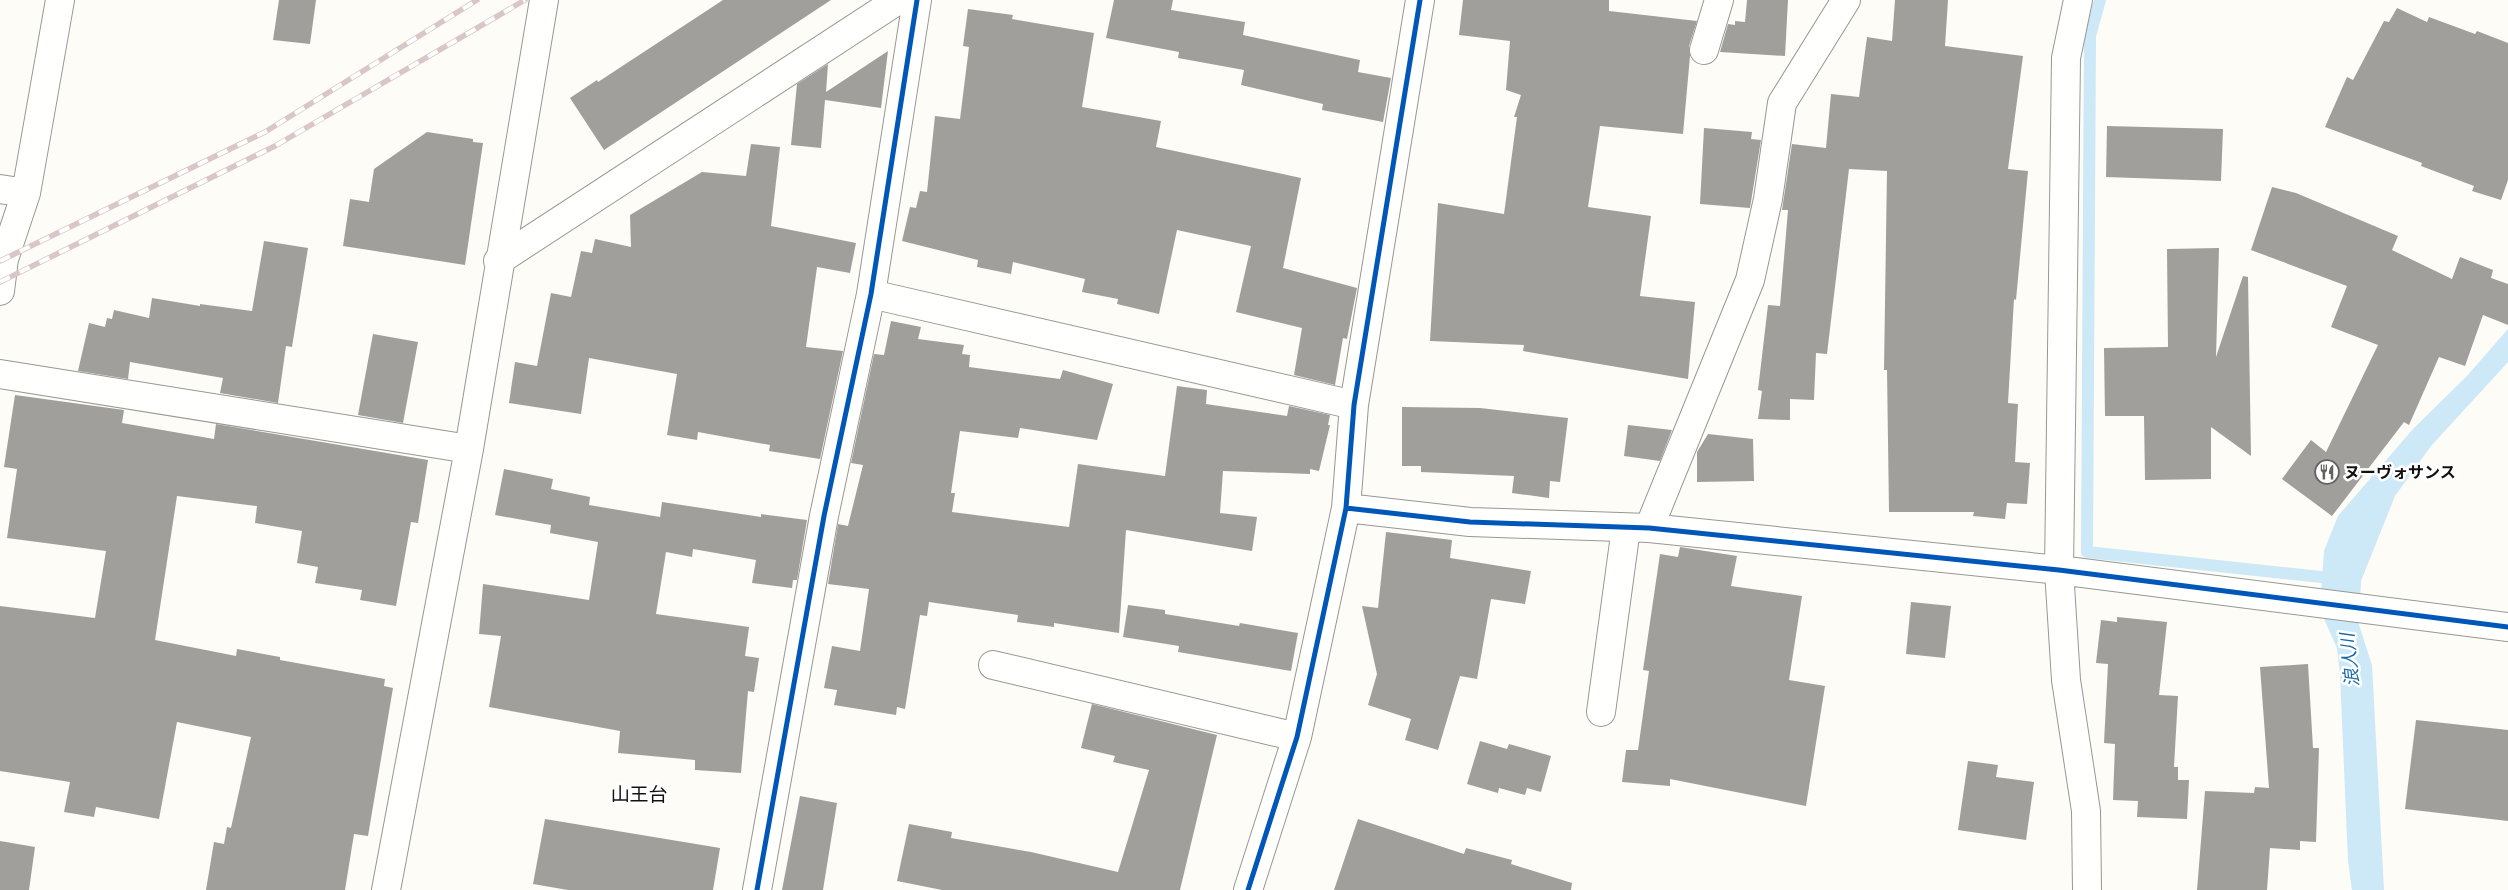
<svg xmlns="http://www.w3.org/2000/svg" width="2508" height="890" viewBox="0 0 2508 890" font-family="Bitter,'Noto Sans JP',serif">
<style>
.water{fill:#cde8f7}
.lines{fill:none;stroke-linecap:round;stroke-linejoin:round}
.stream{stroke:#cde8f7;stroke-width:12}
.building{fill:#a19f9c}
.minor-casing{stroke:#979795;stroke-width:30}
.minor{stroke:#fffffe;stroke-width:28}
.rail-casing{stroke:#d9c6c7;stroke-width:5.5}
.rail{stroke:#fff;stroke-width:4;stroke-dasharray:11;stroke-linecap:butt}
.cycleway-casing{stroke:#fff;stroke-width:8}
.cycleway{stroke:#0057b8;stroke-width:5}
.labels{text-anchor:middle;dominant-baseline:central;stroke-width:5;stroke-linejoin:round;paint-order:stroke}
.poi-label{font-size:16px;font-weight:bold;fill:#111;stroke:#fff;text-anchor:start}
.water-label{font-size:18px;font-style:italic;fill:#1768a6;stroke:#fff}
.quarter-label{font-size:19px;fill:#111;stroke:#fff}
</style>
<rect width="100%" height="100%" fill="#fdfcf7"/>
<!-- water -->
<path class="water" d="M 2508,329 L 2508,362 L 2431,446 L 2395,496 L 2361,581 L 2359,625 L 2372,665 L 2384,890 L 2352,890 L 2348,861 L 2340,674 L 2337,648 L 2320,610 L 2324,551 L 2338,516 L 2413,429 L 2467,376 Z"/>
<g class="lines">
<!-- stream -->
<path class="stream" d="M 2100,0 L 2090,36 L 2087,552 L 2340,579"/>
</g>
<!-- building -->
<path class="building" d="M 279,0 L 316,0 L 310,44 L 273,40 Z
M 723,0 L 831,0 L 604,150 L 570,98 L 597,80 L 598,82 Z
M 1114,0 L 1173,0 L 1171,10 L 1245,22 L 1243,35 L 1360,60 L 1358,72 L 1391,78 L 1383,122 L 1322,110 L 1323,104 L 1241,85 L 1244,70 L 1178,58 L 1179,52 L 1106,38 Z
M 1463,0 L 1609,0 L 1609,11 L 1697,21 L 1689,46 L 1690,56 L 1683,134 L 1600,126 L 1588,207 L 1651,216 L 1640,296 L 1695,302 L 1688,379 L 1523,351 L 1524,345 L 1430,341 L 1438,203 L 1504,214 L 1517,117 L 1514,117 L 1521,95 L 1506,90 L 1510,41 L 1459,35 Z
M 1747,0 L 1788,0 L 1785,56 L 1720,52 L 1728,24 L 1735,25 L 1735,21 L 1745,22 Z
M 1895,0 L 1948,0 L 1945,46 L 2023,56 L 2008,169 L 2028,171 L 2016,300 L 2014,299 L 2008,403 L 2018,404 L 2015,462 L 2030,463 L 2027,504 L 2007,503 L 2005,519 L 1973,516 L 1974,512 L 1889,512 L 1887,370 L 1884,370 L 1887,171 L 1849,169 L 1827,354 L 1816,353 L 1814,400 L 1790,399 L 1790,420 L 1758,419 L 1762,391 L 1758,390 L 1768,305 L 1780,306 L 1788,210 L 1782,210 L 1792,144 L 1826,148 L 1831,94 L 1859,97 L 1867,37 L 1892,41 Z
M 2397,8 L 2427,22 L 2429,17 L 2475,34 L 2477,31 L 2508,43 L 2508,180 L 2501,200 L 2472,191 L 2474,186 L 2421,166 L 2422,163 L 2325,127 L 2347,77 L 2353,80 L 2384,21 L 2389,22 Z
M 968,9 L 1013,15 L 1012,19 L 1094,33 L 1082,107 L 1161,121 L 1156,147 L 1301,178 L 1283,268 L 1357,288 L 1347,339 L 1343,338 L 1335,385 L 1294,375 L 1302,328 L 1236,312 L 1251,246 L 1177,230 L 1159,314 L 1117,304 L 1118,299 L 1082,292 L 1085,279 L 1013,262 L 1011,274 L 977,267 L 978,260 L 902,241 L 910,207 L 916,208 L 920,191 L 927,192 L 935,116 L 960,119 L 969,47 L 963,46 Z
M 888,51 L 881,108 L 825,100 L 821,148 L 791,145 L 797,84 L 828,64 L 826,92 Z
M 2107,126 L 2223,129 L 2221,181 L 2106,177 Z
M 1704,128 L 1752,132 L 1751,139 L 1761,140 L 1750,208 L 1700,204 Z
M 427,132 L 473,139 L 473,142 L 483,143 L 465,265 L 343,246 L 350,199 L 369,202 L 374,169 Z
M 751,144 L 780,147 L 771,226 L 856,243 L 850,273 L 817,267 L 806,347 L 843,351 L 820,459 L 769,451 L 770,445 L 698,432 L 697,440 L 667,435 L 677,374 L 589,358 L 581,414 L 509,403 L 515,362 L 537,366 L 551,293 L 571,297 L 581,251 L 592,253 L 595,239 L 631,247 L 630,215 L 702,172 L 746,176 Z
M 2272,187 L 2296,193 L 2398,236 L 2392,250 L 2452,279 L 2460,257 L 2493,270 L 2491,278 L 2508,284 L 2508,325 L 2483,315 L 2465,366 L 2439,357 L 2409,425 L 2404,422 L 2332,516 L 2282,479 L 2311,440 L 2326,452 L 2378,345 L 2331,327 L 2347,286 L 2251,250 Z
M 264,241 L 308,248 L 292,347 L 286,346 L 278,403 L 220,393 L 223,378 L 130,362 L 128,379 L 78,371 L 89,323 L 105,327 L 107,318 L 112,319 L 114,310 L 149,318 L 152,298 L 200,306 L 200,304 L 252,311 Z
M 2219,248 L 2216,357 L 2243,276 L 2248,277 L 2251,456 L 2211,427 L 2211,479 L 2145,480 L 2144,416 L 2105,416 L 2104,348 L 2168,347 L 2167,249 Z
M 891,321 L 921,327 L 918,339 L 964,345 L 962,354 L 970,355 L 969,367 L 1060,379 L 1063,370 L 1113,384 L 1097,440 L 1020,428 L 1018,438 L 960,431 L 951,493 L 955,493 L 952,512 L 1069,527 L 1078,464 L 1165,476 L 1177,386 L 1207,390 L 1206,404 L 1287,416 L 1289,406 L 1330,415 L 1328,425 L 1330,425 L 1319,471 L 1310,469 L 1310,474 L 1223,471 L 1220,513 L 1257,517 L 1252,551 L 1126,530 L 1119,633 L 1054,623 L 1054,627 L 1017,622 L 1018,615 L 929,602 L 927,616 L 920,615 L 905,709 L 897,707 L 896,715 L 834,705 L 837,690 L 824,688 L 832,646 L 860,651 L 869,589 L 828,584 L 838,524 L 848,526 L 863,465 L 851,463 L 874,354 L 884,355 Z
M 373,334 L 418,342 L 403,423 L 358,415 Z
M 15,395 L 124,410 L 122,423 L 214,439 L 216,424 L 428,460 L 418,523 L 411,522 L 396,606 L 360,600 L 362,590 L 315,583 L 318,567 L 297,563 L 302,531 L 255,523 L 257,506 L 177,496 L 155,640 L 236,656 L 237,649 L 280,657 L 280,660 L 385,679 L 384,686 L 393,688 L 368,836 L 354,834 L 345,890 L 206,890 L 214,842 L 224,844 L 227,827 L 231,828 L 251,737 L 177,722 L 159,819 L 96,807 L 94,817 L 64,812 L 70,782 L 0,771 L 0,606 L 95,618 L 106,551 L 7,538 L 17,469 L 4,467 Z
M 1402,407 L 1480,408 L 1568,418 L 1560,482 L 1550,481 L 1549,498 L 1512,493 L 1514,476 L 1421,472 L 1421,466 L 1402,466 Z
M 1628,425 L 1672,430 L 1660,461 L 1624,456 Z
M 1708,434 L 1753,439 L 1754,481 L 1697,482 L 1697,452 Z
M 504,469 L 553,479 L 551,489 L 590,497 L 589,505 L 660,517 L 662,502 L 761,517 L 761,514 L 807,520 L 797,580 L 793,580 L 792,588 L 752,583 L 756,560 L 693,549 L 692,557 L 666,552 L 656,614 L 749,627 L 745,656 L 759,658 L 754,692 L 748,691 L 741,773 L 695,770 L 695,760 L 618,753 L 620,731 L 489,707 L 501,636 L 479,634 L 483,584 L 589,600 L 598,542 L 550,533 L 551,525 L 495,515 Z
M 1386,532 L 1452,540 L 1450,558 L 1531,571 L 1525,604 L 1491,599 L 1477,679 L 1460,676 L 1438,750 L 1405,740 L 1411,719 L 1368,705 L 1377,674 L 1362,606 L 1378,608 Z
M 1680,547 L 1737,556 L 1731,586 L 1802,596 L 1789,680 L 1825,686 L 1806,806 L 1670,779 L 1670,786 L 1622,782 L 1626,750 L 1638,750 L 1649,671 L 1643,670 L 1660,554 L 1678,557 Z
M 1911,602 L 1951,606 L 1945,658 L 1906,654 Z
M 1128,605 L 1165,610 L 1165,614 L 1239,626 L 1240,623 L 1298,633 L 1291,671 L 1178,652 L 1179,646 L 1123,637 Z
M 2117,617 L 2167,622 L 2159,695 L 2178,696 L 2174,767 L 2178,767 L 2178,780 L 2189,780 L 2187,819 L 2137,817 L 2138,801 L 2113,800 L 2115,744 L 2104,743 L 2108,664 L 2096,663 L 2101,620 L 2117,622 Z
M 2308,664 L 2313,748 L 2319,748 L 2316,842 L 2300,841 L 2300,850 L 2270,848 L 2267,890 L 2197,890 L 2205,791 L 2254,793 L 2255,787 L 2269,788 L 2260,667 Z
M 1092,704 L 1217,735 L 1180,890 L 942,890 L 897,881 L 909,824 L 952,832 L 951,838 L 1031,852 L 1118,872 L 1149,770 L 1113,762 L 1115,756 L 1081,748 Z
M 2416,720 L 2508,730 L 2508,821 L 2405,809 Z
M 1480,741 L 1507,749 L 1509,744 L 1551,756 L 1541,792 L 1527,788 L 1525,795 L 1499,788 L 1498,793 L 1467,784 Z
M 1968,761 L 1998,765 L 1996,777 L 2034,782 L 2026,840 L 1958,830 Z
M 800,796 L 837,803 L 823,890 L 782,890 Z
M 545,819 L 720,848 L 713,890 L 568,890 L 533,884 Z
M 1358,819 L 1464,854 L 1466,848 L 1512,860 L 1511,864 L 1572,883 L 1571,890 L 1334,890 Z
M 0,841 L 35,847 L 29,890 L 0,890 Z"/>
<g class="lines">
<!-- minor casing -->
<g class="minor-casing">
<path id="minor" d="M 2078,0 L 2066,58 L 2059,570 L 2066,680 L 2086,811 L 2087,890
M 1704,50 L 1719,0
M 0,189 L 26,193
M 498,261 L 898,0
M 0,291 L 4,259 L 26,193 L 60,0
M 871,294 L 1354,405
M 0,374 L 469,449
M 1346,508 L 1470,522 L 1649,528 L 2059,570 L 2508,627
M 1649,528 L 1750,280 L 1768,199 L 1782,103 L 1846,0
M 993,665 L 1297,737
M 1601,712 L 1626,528
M 386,890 L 469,449 L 544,0
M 757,890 L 824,516 L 871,294 L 917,0
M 1248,890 L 1297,737 L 1346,508 L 1354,405 L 1420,0"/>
</g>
<!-- minor -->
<use href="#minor" class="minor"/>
<!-- rail casing -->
<g class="rail-casing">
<path id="rail" d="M 0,261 L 265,132 L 477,0
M 0,282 L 275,146 L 525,0"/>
</g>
<!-- rail -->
<use href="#rail" class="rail"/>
<!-- cycleway casing -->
<g class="cycleway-casing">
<path id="cycleway" d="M 1346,508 L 1470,522 L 1649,528 L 2059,570 L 2508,627
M 757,890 L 824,516 L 871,294 L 917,0
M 1248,890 L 1297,737 L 1346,508 L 1354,405 L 1420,0"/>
</g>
<!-- cycleway -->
<use href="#cycleway" class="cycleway"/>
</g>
<!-- icons -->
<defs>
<g id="restaurant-ring" transform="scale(1.25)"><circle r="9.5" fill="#fff" stroke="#646362" stroke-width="1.5"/><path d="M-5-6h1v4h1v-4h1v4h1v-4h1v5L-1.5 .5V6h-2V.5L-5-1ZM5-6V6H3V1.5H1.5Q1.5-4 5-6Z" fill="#646362"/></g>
</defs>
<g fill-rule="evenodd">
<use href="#restaurant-ring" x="2327" y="472"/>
</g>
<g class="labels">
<!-- poi labels -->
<g class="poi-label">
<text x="2344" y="472">ヌーヴォサンス</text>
</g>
<!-- water labels -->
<g class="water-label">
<text transform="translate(2350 660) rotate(-96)">浪人川</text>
</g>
<!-- quarter labels -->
<g class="quarter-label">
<text x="639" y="794">山王台</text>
</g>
</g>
</svg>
